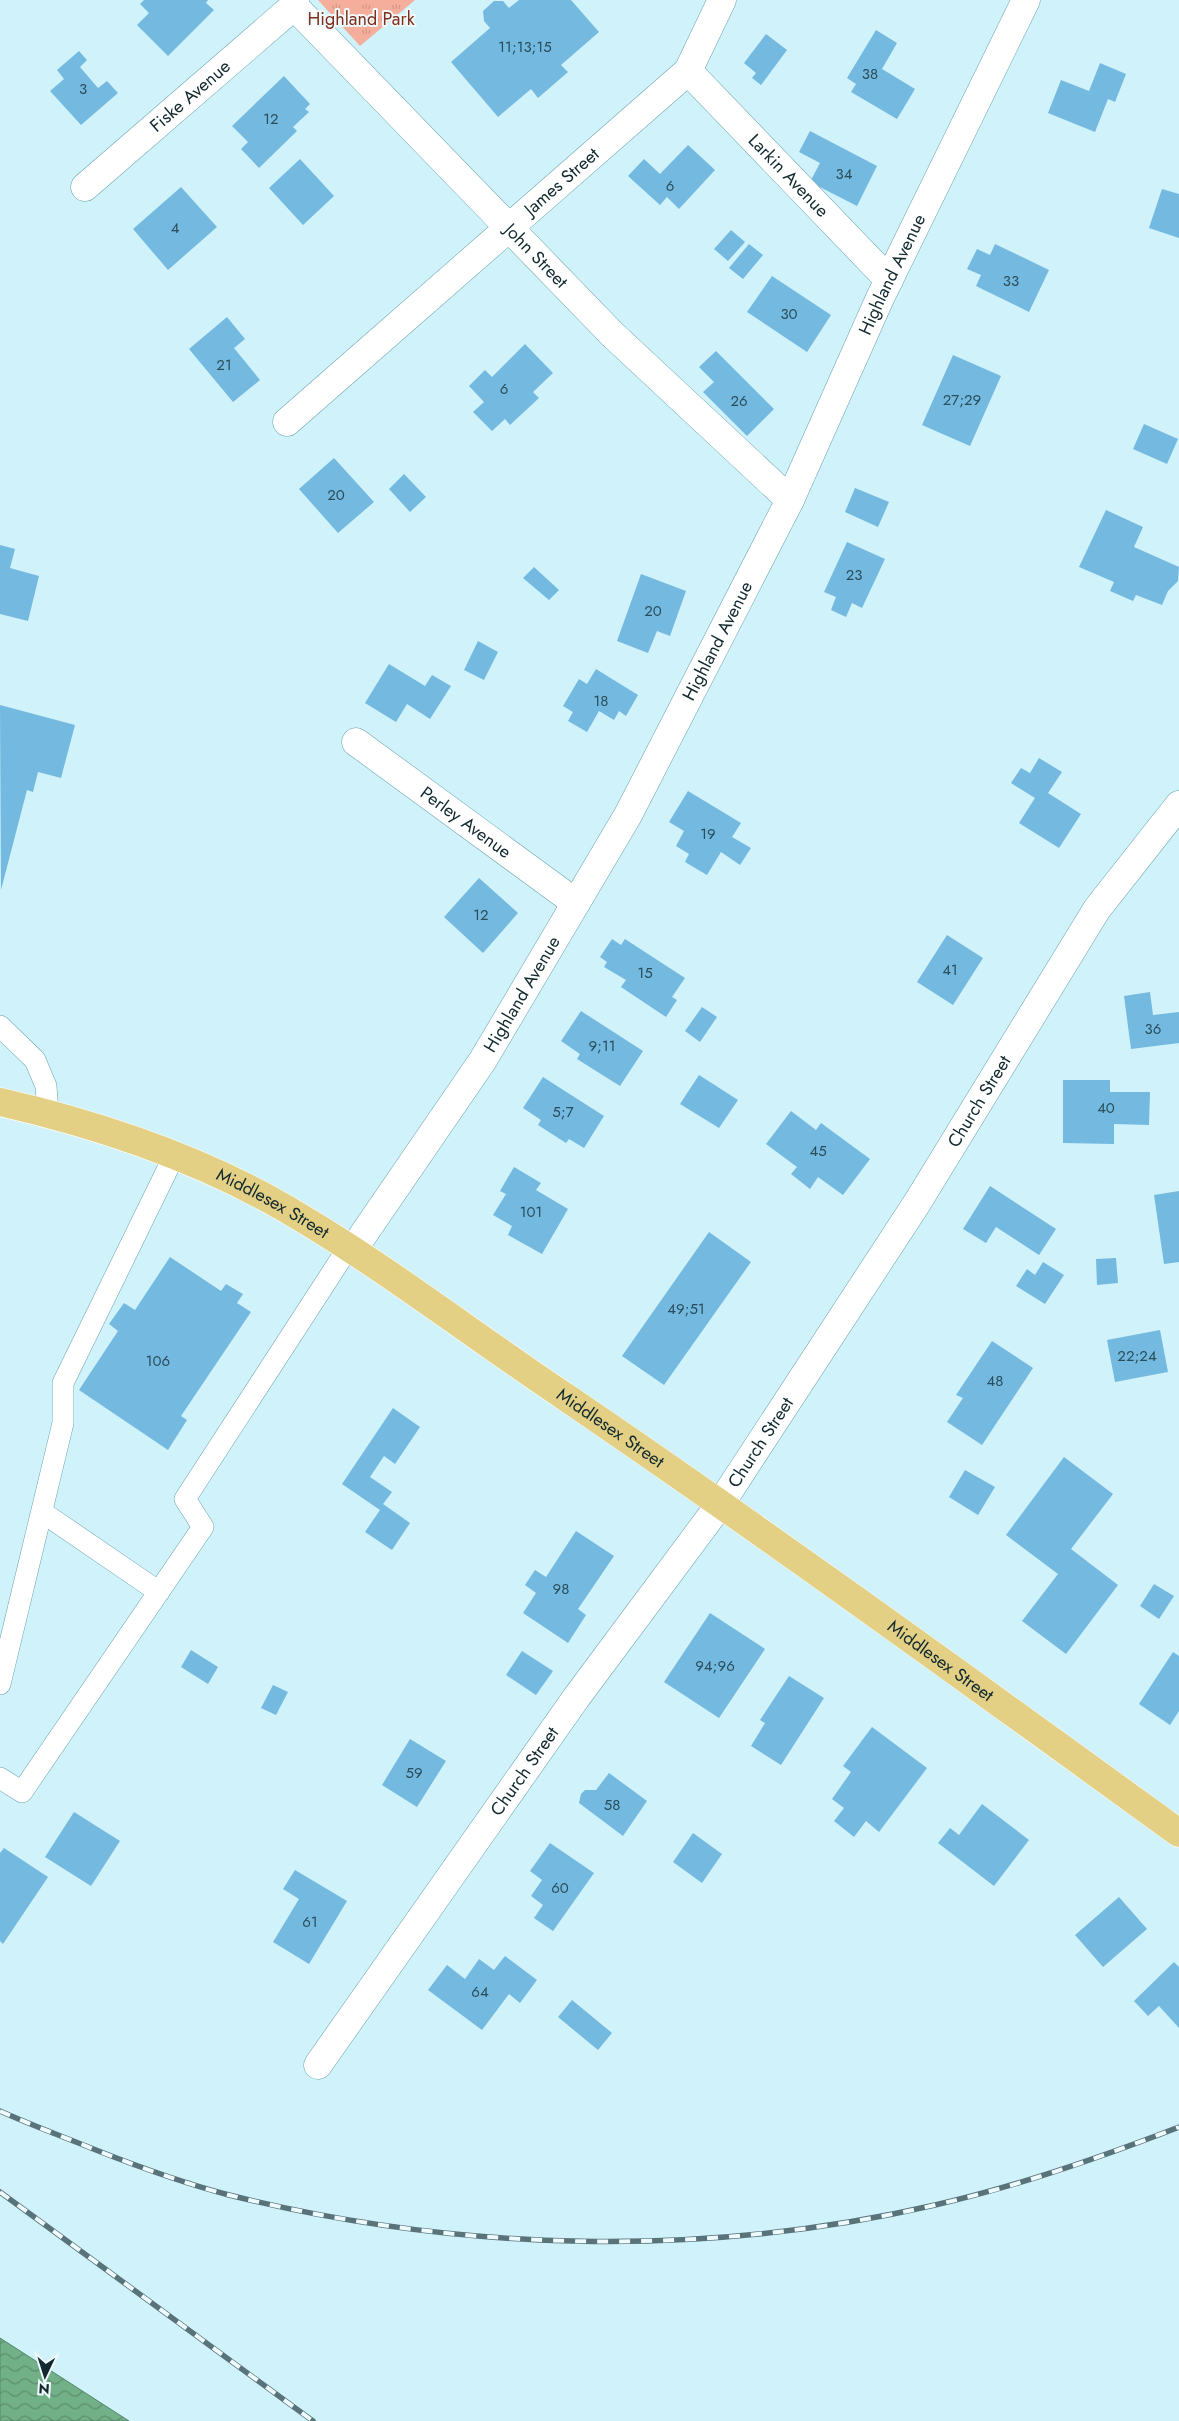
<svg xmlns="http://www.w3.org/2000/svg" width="1179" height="2421" viewBox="0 0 1179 2421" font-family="Jost,sans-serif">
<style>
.park{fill:url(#park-tufts)}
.water{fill:url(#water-waves);stroke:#55886d}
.building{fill:#74b9e0}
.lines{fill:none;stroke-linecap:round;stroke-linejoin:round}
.service-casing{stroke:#69a2af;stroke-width:22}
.minor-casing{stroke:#69a2af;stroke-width:29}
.primary-casing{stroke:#fff;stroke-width:29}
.service{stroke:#fff;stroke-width:21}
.minor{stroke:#fff;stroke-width:28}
.primary{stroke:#e3d085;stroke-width:28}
.rail-casing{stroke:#58747a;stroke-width:5.5}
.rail{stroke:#effafd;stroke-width:4;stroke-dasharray:11;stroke-linecap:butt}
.labels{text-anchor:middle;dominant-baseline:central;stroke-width:4;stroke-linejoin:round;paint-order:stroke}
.number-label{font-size:15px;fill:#2a4e5b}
.park-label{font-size:18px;fill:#802d1a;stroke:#effafd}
.street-label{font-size:18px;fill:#122a2f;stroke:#effafd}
</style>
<defs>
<pattern id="park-tufts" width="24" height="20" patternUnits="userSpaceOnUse" patternTransform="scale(1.25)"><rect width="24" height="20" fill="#f6ae9c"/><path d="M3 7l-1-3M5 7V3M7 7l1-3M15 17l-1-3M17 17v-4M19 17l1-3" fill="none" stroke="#d29687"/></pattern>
<pattern id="water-waves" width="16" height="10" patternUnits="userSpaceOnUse" patternTransform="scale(1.25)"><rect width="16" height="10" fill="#72b087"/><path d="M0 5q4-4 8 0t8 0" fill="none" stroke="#5c8f6f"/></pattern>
</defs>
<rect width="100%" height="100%" fill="#d0f2fa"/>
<!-- park -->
<path class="park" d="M 318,0 L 415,0 L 360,46 Z"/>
<!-- water -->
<path class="water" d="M 0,2338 L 129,2421 L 0,2421 Z"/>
<!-- building -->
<path class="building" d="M 144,0 L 208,0 L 206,3 L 214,10 L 168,56 L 137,25 L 149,13 L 140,4 Z
M 519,0 L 571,0 L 599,32 L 561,65 L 568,72 L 538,98 L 531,89 L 498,117 L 451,62 L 490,28 L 484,21 L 483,11 L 494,1 L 503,1 L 509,8 Z
M 876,30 L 897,43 L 882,69 L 915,89 L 897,119 L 851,92 L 856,84 L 847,78 Z
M 766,34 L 787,50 L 761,85 L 752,78 L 756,73 L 744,63 Z
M 79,51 L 87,60 L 80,67 L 98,88 L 107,81 L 118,93 L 81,125 L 50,91 L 64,79 L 57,70 Z
M 1100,63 L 1126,74 L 1115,102 L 1108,99 L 1095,132 L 1048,113 L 1061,80 L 1089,91 Z
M 284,76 L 310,104 L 305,109 L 309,112 L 293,127 L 297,131 L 259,168 L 241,149 L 248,142 L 232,126 Z
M 810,131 L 877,166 L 857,206 L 810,182 L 820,163 L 799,152 Z
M 688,145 L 715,170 L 679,209 L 667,197 L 660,205 L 628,176 L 644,159 L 660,174 Z
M 300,159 L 334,196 L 303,225 L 269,188 Z
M 181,187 L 217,227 L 168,270 L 133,229 Z
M 1162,189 L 1179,194 L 1179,238 L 1149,228 Z
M 731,230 L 745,242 L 728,261 L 714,249 Z
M 749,244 L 763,255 L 743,279 L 729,268 Z
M 995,244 L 1049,270 L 1029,312 L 976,286 L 981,275 L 967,269 L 977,249 L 990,255 Z
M 772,276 L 831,315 L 807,352 L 747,312 Z
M 227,317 L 245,339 L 234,348 L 260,380 L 233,402 L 189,349 Z
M 525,344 L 553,373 L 533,392 L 539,398 L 510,425 L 505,419 L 492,431 L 473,412 L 484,402 L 469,386 L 485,370 L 492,377 Z
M 716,351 L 774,409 L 747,436 L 703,392 L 714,382 L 699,367 Z
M 953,355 L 1001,376 L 970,446 L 922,425 Z
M 1144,424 L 1178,439 L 1167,464 L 1133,449 Z
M 334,458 L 374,502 L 338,533 L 299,489 Z
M 404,474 L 426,497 L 410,512 L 389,489 Z
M 855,488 L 889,502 L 878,527 L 845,512 Z
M 1106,510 L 1143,527 L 1134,547 L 1179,567 L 1178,581 L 1168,591 L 1162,605 L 1136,595 L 1133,601 L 1110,591 L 1114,582 L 1079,567 Z
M 847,542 L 885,559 L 862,608 L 852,603 L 846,617 L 831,610 L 836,597 L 824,592 Z
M 0,545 L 15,549 L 10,568 L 39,576 L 28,621 L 0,614 Z
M 534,567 L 559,590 L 549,600 L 523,578 Z
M 641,574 L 686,591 L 670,636 L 657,631 L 648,653 L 617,641 Z
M 478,641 L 498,652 L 484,680 L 464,670 Z
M 389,664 L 425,686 L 432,675 L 451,686 L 430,719 L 407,704 L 396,722 L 365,703 Z
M 596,669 L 638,695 L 626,716 L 619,711 L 614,720 L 599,711 L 587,732 L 568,721 L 573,712 L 563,706 L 579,679 L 587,684 Z
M 0,705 L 75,725 L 61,778 L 38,772 L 33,792 L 27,790 L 1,890 Z
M 1039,758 L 1062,772 L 1048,793 L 1081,814 L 1059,848 L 1019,823 L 1035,798 L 1011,783 L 1021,768 L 1030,773 Z
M 688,791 L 741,823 L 732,837 L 751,848 L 740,865 L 721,852 L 707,875 L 685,862 L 689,854 L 676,846 L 684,831 L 669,822 Z
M 479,878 L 518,913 L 483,953 L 444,917 Z
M 947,935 L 983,958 L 953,1005 L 917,982 Z
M 612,939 L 621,945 L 625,939 L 685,978 L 672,997 L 677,1000 L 666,1017 L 621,987 L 626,980 L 604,967 L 607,962 L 600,957 Z
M 1150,992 L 1153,1015 L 1179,1012 L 1179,1043 L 1131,1049 L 1124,996 Z
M 702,1007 L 717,1017 L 700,1042 L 685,1031 Z
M 581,1011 L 643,1051 L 620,1086 L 577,1059 L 580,1054 L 561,1041 Z
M 699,1075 L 738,1100 L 719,1128 L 680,1104 Z
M 543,1077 L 604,1116 L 584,1148 L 569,1139 L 566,1143 L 538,1125 L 541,1120 L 523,1108 Z
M 1063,1080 L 1110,1080 L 1110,1092 L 1150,1092 L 1149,1125 L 1114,1124 L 1114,1144 L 1063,1143 Z
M 791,1111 L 816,1130 L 821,1123 L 870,1159 L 843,1195 L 818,1177 L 810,1189 L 791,1174 L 797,1167 L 766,1144 Z
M 514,1167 L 541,1183 L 536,1190 L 568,1209 L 542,1254 L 508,1235 L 512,1226 L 493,1215 L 506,1194 L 500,1191 Z
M 990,1186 L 1056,1229 L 1039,1255 L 996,1227 L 986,1243 L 963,1229 Z
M 1179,1191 L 1179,1262 L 1164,1264 L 1154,1195 Z
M 709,1232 L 751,1262 L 664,1385 L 622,1356 Z
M 170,1257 L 221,1291 L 226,1284 L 243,1294 L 237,1303 L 251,1312 L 181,1416 L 187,1420 L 168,1450 L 79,1390 L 118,1331 L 109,1324 L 124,1303 L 135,1310 Z
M 1116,1258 L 1118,1283 L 1097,1285 L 1096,1259 Z
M 1043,1262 L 1064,1275 L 1045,1304 L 1016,1286 L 1027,1269 L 1035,1275 Z
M 1160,1330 L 1168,1372 L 1115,1382 L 1107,1340 Z
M 992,1341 L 1033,1368 L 982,1445 L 947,1422 L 963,1398 L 956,1395 Z
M 393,1408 L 420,1427 L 395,1464 L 384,1456 L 370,1477 L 392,1492 L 383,1504 L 410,1523 L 392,1550 L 365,1532 L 380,1510 L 342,1484 Z
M 1064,1457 L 1113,1494 L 1071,1549 L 1118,1585 L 1066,1654 L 1022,1621 L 1058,1574 L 1006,1535 Z
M 965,1470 L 995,1487 L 978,1515 L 949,1497 Z
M 576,1531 L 614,1556 L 578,1609 L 586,1615 L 568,1643 L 523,1613 L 536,1593 L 525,1585 L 535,1570 L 546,1577 Z
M 1154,1584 L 1174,1596 L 1159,1619 L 1140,1606 Z
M 710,1613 L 765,1649 L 719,1718 L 664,1682 Z
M 191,1650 L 218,1667 L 208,1684 L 181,1667 Z
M 522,1651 L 553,1671 L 536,1695 L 506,1675 Z
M 1173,1652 L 1179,1656 L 1179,1711 L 1170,1725 L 1139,1704 Z
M 789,1676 L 824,1698 L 781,1765 L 751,1746 L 765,1723 L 760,1720 Z
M 273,1685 L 288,1692 L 276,1715 L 261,1708 Z
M 872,1727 L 927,1768 L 879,1832 L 866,1821 L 854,1837 L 834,1821 L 844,1808 L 832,1799 L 851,1772 L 843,1766 Z
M 410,1739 L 446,1761 L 417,1807 L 382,1785 Z
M 609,1773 L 647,1801 L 623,1836 L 579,1803 L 581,1794 L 585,1790 L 596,1790 Z
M 982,1804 L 1029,1840 L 994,1886 L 938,1843 L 950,1828 L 959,1835 Z
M 74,1812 L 120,1841 L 91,1886 L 45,1857 Z
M 693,1833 L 722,1854 L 702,1883 L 673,1862 Z
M 550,1843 L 594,1873 L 553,1931 L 534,1918 L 543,1905 L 531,1896 L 542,1880 L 530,1871 Z
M 4,1848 L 48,1877 L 3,1944 L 0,1941 L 0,1853 Z
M 295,1870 L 347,1901 L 309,1964 L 273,1942 L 299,1899 L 283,1889 Z
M 1119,1897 L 1147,1929 L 1103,1967 L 1075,1935 Z
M 505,1956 L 537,1980 L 520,2003 L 509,1994 L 482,2030 L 428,1990 L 447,1965 L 465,1979 L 479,1959 L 494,1970 Z
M 1174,1962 L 1179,1967 L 1179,2028 L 1159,2006 L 1148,2016 L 1134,2001 Z
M 572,2000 L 612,2033 L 598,2050 L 558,2017 Z"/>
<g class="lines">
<!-- service casing -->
<g class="service-casing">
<path id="service" d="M 0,1026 L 35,1060 L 46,1086 L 48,1113
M 42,1512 L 159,1592
M 0,1684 L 63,1423 L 63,1383 L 175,1154
M 0,1778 L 22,1792 L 203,1527 L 185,1499 L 348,1248"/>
</g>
<!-- minor casing -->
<g class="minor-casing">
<g id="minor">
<path id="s1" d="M 295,0 L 294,6 L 612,334 L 790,500"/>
<path id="s2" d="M 688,71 L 889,280"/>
<path id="s3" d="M 85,187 L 294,6"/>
<path id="s4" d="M 287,422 L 688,71 L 722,0"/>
<path id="s5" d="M 356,742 L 576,903"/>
<path id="s6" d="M 352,1251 L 483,1060 L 628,815 L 790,500 L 880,298 L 1026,0"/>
<path id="s7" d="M 318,2065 L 576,1698 L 721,1503 L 917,1203 L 1097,909 L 1179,805"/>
</g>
</g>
<!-- primary casing -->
<g class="primary-casing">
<g id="primary">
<path id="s8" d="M 0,1102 C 100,1125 199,1158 288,1210 C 384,1266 474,1336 567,1398 C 774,1539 976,1686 1179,1833"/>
</g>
</g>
<!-- service -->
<use href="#service" class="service"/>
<!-- minor -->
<use href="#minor" class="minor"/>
<!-- primary -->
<use href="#primary" class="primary"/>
<!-- rail casing -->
<g class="rail-casing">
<path id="rail" d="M 0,2111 C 31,2125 64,2137 96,2150 C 139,2167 183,2183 229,2195 C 458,2252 705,2258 935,2205 C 1019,2186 1099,2158 1179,2127
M 0,2192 L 313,2421"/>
</g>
<!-- rail -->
<use href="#rail" class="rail"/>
</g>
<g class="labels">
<!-- number labels -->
<g class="number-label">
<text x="525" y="47">11;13;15</text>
<text x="870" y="74">38</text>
<text x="83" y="89">3</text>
<text x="271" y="119">12</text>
<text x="844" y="174">34</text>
<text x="670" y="186">6</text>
<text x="175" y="228">4</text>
<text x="1011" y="281">33</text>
<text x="789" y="314">30</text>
<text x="224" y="365">21</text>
<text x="504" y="389">6</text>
<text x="962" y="400">27;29</text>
<text x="739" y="401">26</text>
<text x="336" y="495">20</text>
<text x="854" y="575">23</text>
<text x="653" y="611">20</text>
<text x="601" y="701">18</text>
<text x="708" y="834">19</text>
<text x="481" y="915">12</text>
<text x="950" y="970">41</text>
<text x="645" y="973">15</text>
<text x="1153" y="1029">36</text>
<text x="602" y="1046">9;11</text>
<text x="1106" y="1108">40</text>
<text x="563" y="1112">5;7</text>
<text x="818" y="1151">45</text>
<text x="531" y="1212">101</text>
<text x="686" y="1309">49;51</text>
<text x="1137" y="1356">22;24</text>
<text x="158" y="1361">106</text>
<text x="995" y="1381">48</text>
<text x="561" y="1589">98</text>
<text x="715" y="1666">94;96</text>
<text x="414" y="1773">59</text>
<text x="612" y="1805">58</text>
<text x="560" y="1888">60</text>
<text x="310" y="1922">61</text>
<text x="480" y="1992">64</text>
</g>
<!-- park labels -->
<g class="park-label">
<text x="361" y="19">Highland Park</text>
</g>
<!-- street labels -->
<g class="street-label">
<text stroke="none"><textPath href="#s3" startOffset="139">Fiske Avenue</textPath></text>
<text stroke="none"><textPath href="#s2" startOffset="145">Larkin Avenue</textPath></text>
<text stroke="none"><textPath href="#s4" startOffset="365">James Street</textPath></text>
<text stroke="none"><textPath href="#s1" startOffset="354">John Street</textPath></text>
<text stroke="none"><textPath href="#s6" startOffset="1118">Highland Avenue</textPath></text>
<text stroke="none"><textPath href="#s6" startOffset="712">Highland Avenue</textPath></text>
<text stroke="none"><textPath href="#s5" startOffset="136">Perley Avenue</textPath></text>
<text stroke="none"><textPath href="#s6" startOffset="308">Highland Avenue</textPath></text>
<text stroke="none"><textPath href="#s7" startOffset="1169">Church Street</textPath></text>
<text stroke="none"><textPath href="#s8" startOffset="292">Middlesex Street</textPath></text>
<text stroke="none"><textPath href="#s8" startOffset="698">Middlesex Street</textPath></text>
<text stroke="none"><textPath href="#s7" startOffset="764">Church Street</textPath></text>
<text stroke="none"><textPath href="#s8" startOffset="1102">Middlesex Street</textPath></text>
<text stroke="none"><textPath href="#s7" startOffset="359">Church Street</textPath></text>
</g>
</g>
<!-- north arrow -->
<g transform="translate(45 2376) rotate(184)" stroke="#effafd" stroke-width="4" paint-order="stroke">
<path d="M0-4L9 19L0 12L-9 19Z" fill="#122a2f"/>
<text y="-8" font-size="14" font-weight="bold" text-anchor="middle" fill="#122a2f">N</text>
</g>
</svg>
